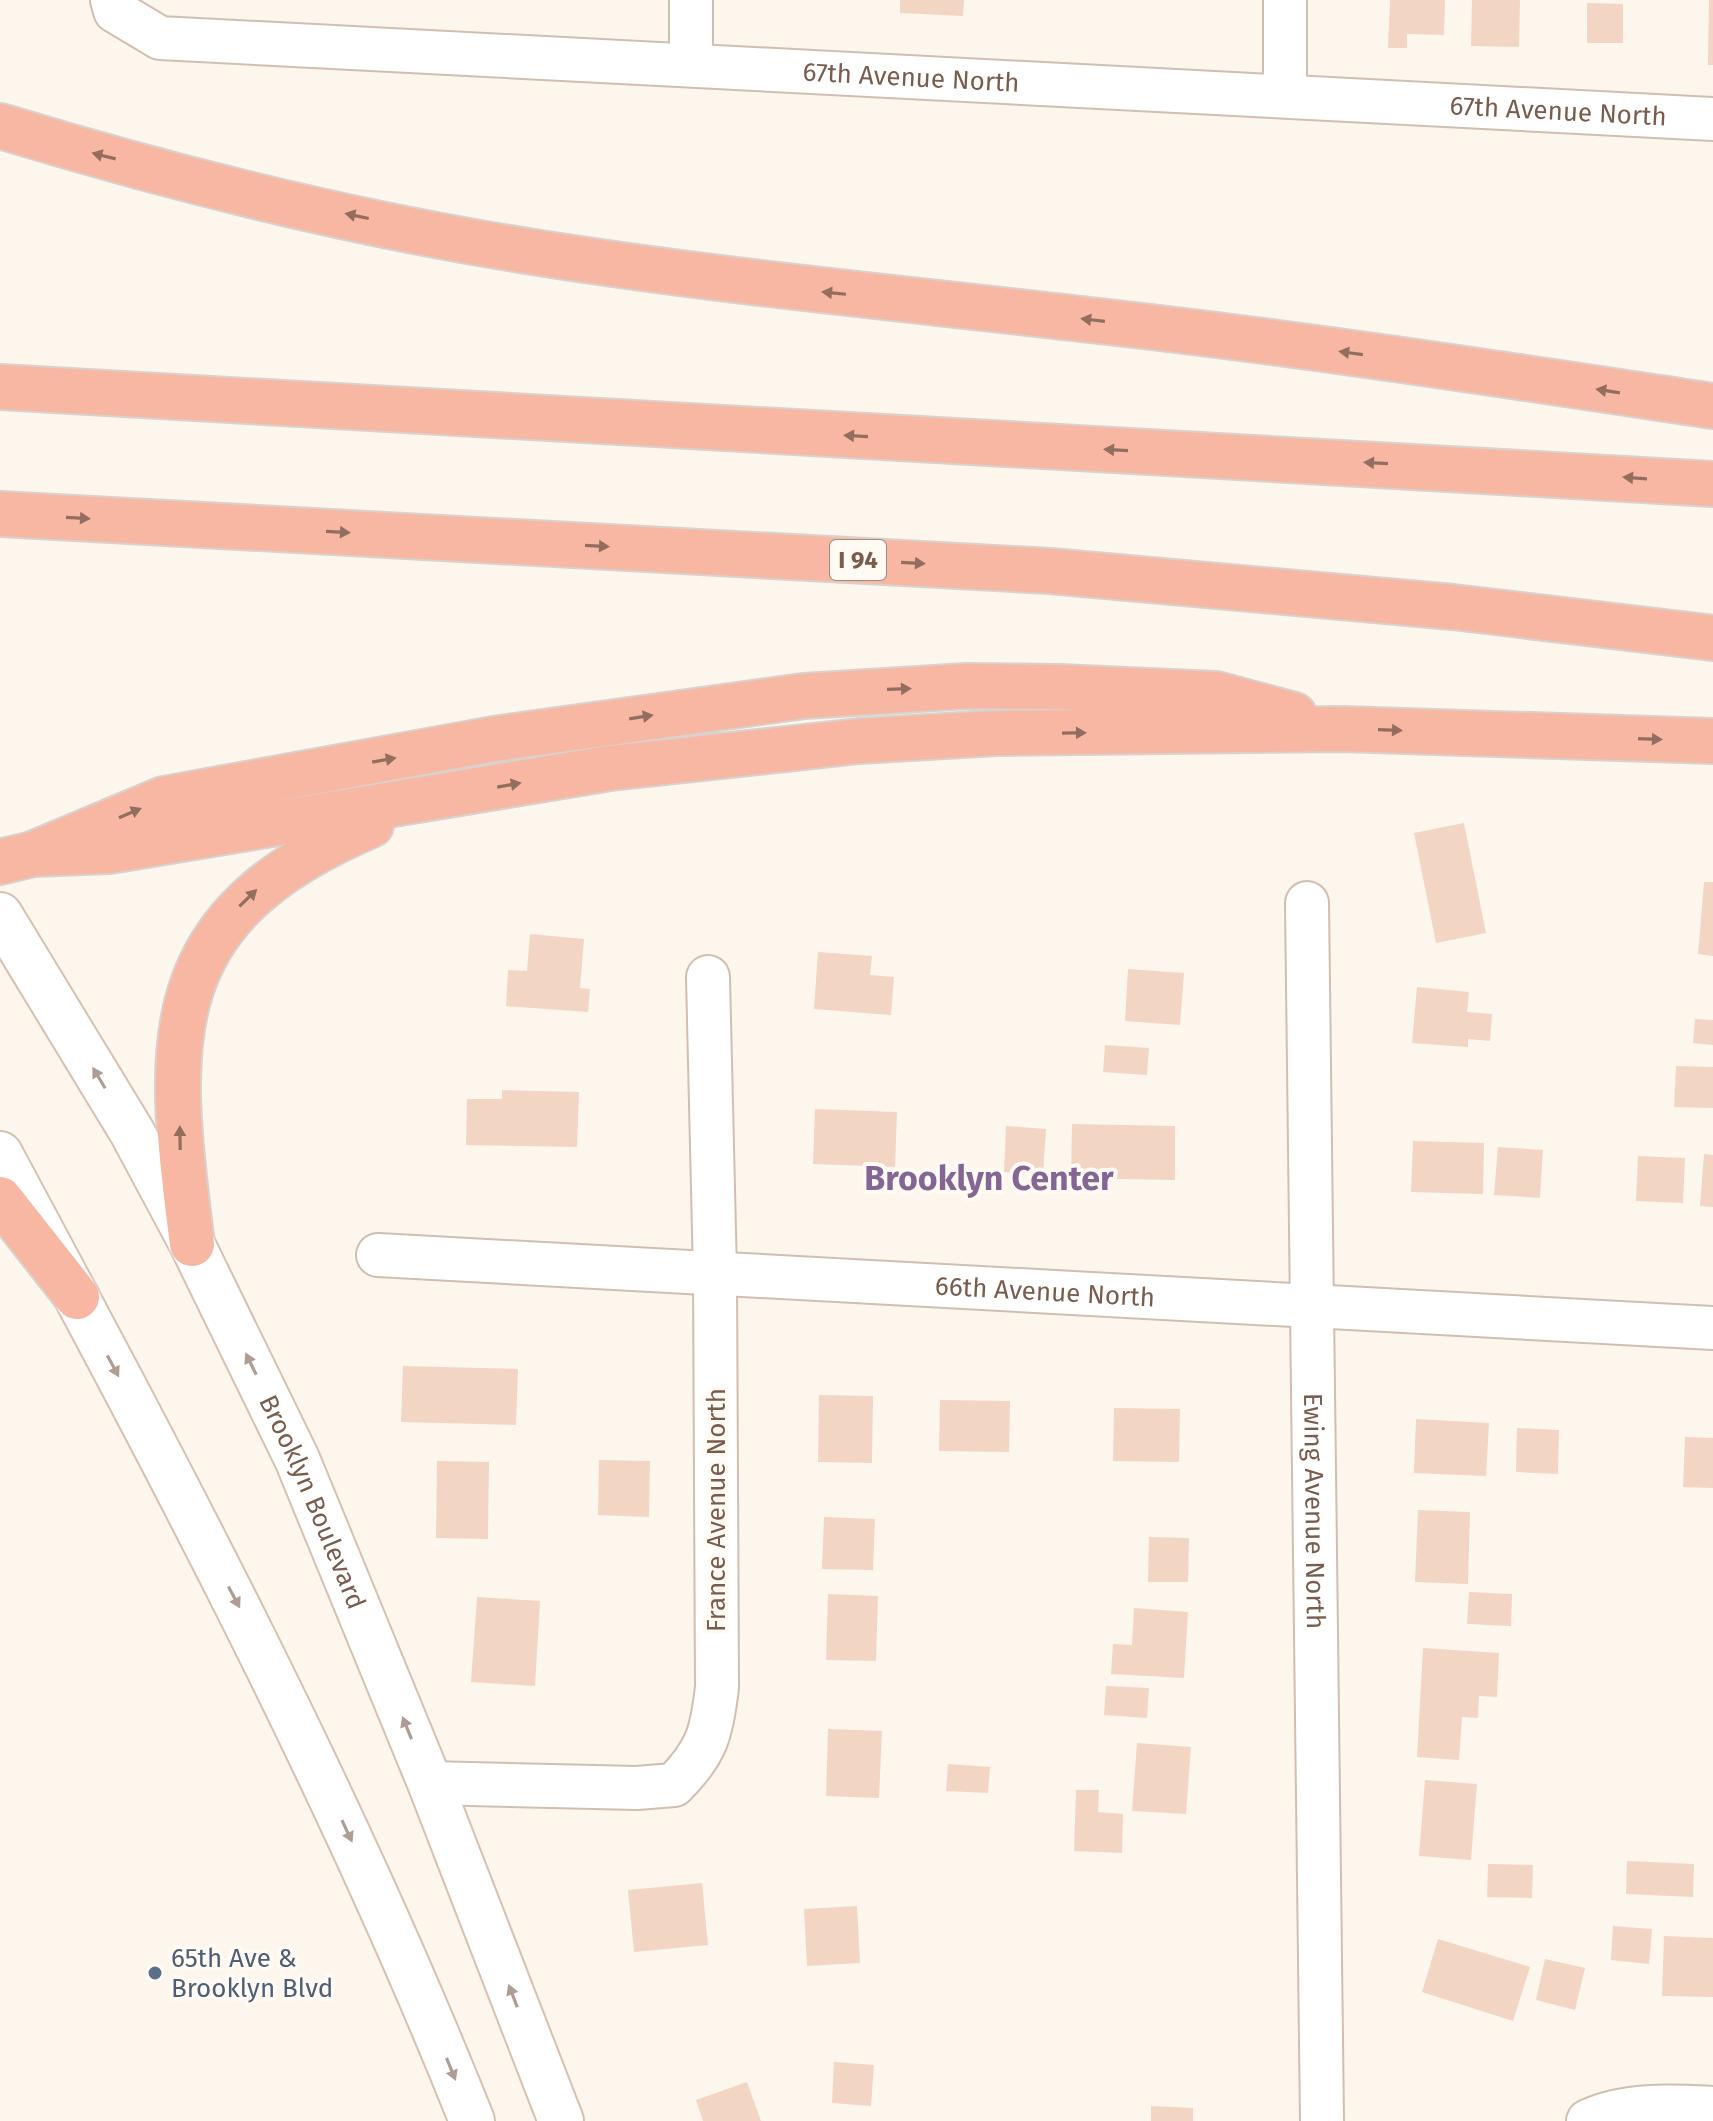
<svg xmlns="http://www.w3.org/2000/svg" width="1713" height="2121" viewBox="0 0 1713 2121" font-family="'Fira Sans',sans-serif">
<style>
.building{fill:#f3d5c3}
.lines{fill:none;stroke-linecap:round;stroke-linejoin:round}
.minor-casing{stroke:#d1beb0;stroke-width:46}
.secondary-casing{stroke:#d6c0b0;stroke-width:48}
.motorway-casing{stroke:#dad1cd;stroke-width:48}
.minor{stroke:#fff;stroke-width:42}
.secondary{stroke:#fff;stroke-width:44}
.motorway{stroke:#f7b7a3;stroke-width:44}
.oneway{fill:#936e5e}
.oneway2{fill:#af9d94}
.service-dot{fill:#5c6f8a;stroke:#fffaf3;stroke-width:3}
.labels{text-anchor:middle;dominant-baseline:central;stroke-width:8;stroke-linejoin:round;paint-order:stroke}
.shield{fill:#fffaf3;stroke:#a28b7f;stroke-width:2}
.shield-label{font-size:24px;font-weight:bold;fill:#7a5c4d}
.street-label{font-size:26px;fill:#7a5c4d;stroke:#fffaf3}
.service-label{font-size:26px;fill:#4e5e75;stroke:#fffaf3;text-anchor:start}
.district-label{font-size:34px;font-weight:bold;fill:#846695;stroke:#fffaf3}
</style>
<rect width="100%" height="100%" fill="#fdf6ec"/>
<!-- building -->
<path class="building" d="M 900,0 L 964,0 L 963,16 L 900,13 Z
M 1390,0 L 1445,0 L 1444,35 L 1407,34 L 1407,48 L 1388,48 Z
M 1472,0 L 1520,0 L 1519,47 L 1471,46 Z
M 1709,0 L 1713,0 L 1713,65 L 1708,65 Z
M 1587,3 L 1623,4 L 1623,43 L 1587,43 Z
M 1464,823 L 1486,933 L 1436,943 L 1414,833 Z
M 1704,882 L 1713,882 L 1713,956 L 1698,954 Z
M 530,934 L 584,939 L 580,988 L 590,989 L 588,1012 L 506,1006 L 508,970 L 527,971 Z
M 818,952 L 872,956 L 870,975 L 894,977 L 891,1015 L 814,1009 Z
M 1128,969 L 1184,973 L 1180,1025 L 1125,1021 Z
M 1417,987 L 1469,992 L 1467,1012 L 1492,1014 L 1490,1041 L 1468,1039 L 1468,1047 L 1412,1043 Z
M 1695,1019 L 1713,1020 L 1713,1045 L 1693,1043 Z
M 1105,1045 L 1149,1048 L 1147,1075 L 1103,1072 Z
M 1676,1066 L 1713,1067 L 1713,1108 L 1674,1107 Z
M 502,1090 L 579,1092 L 577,1147 L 466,1145 L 467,1099 L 502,1099 Z
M 815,1109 L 897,1112 L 895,1167 L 813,1164 Z
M 1072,1124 L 1175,1126 L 1175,1180 L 1071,1178 Z
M 1006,1126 L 1046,1129 L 1043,1174 L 1004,1172 Z
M 1413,1141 L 1484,1143 L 1483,1194 L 1411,1192 Z
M 1498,1147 L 1543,1150 L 1540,1198 L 1494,1195 Z
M 1704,1154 L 1713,1155 L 1713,1207 L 1700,1206 Z
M 1638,1156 L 1685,1158 L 1683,1203 L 1636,1201 Z
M 403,1366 L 518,1369 L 516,1425 L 401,1422 Z
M 819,1395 L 873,1396 L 872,1463 L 818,1462 Z
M 940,1400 L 1010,1401 L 1009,1452 L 939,1451 Z
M 1114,1408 L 1180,1409 L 1179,1462 L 1113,1461 Z
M 1416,1419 L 1489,1423 L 1486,1476 L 1414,1473 Z
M 1517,1428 L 1559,1430 L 1558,1474 L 1516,1472 Z
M 1685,1437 L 1713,1438 L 1713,1488 L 1683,1487 Z
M 599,1460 L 650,1461 L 649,1517 L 598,1515 Z
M 437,1461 L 489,1462 L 488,1539 L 436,1538 Z
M 1418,1510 L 1470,1512 L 1468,1584 L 1415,1582 Z
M 824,1517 L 875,1519 L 873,1570 L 822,1569 Z
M 1149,1537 L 1189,1538 L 1188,1582 L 1148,1582 Z
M 1469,1592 L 1512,1594 L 1511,1626 L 1467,1624 Z
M 828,1594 L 878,1596 L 876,1661 L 826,1660 Z
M 477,1597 L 540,1601 L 535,1686 L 471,1682 Z
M 1134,1608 L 1188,1612 L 1184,1678 L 1111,1674 L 1113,1644 L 1132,1645 Z
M 1423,1648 L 1499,1653 L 1497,1697 L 1479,1696 L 1478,1718 L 1462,1717 L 1459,1760 L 1417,1757 Z
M 1106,1686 L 1149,1688 L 1147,1718 L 1104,1715 Z
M 828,1729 L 882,1731 L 879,1798 L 826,1796 Z
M 1137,1743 L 1191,1747 L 1186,1814 L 1132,1811 Z
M 948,1764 L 990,1767 L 988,1793 L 946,1791 Z
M 1425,1780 L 1477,1784 L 1471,1860 L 1419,1856 Z
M 1076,1790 L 1099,1790 L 1098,1812 L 1123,1814 L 1122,1853 L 1074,1851 Z
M 1627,1861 L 1694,1864 L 1693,1897 L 1626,1894 Z
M 1488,1864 L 1533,1865 L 1532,1898 L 1487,1897 Z
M 702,1883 L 708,1945 L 634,1952 L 628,1890 Z
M 857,1906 L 860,1963 L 807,1966 L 804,1909 Z
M 1613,1926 L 1652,1929 L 1649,1964 L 1611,1960 Z
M 1664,1936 L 1713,1938 L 1713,1997 L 1662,1996 Z
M 1438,1939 L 1530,1967 L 1513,2021 L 1422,1992 Z
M 1545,1959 L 1585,1968 L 1575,2010 L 1536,2000 Z
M 834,2062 L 874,2065 L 871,2106 L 832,2103 Z
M 747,2082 L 761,2121 L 703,2121 L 696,2100 Z
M 1151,2106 L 1193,2108 L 1193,2121 L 1151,2121 Z"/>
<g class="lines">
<!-- minor casing -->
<g class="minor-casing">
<g id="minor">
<path id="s1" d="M 112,0 L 115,11 L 160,38 L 1713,119"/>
<path d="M 691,0 L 691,65"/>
<path d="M 1285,0 L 1285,96"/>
<path id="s2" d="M 1307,903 L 1322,2121"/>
<path id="s3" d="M 378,1255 L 1713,1328"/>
<path d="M 430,1783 L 637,1788 L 674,1785 C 707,1752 712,1732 717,1687 L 715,1273 L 708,977"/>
<path d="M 1588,2121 C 1625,2103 1673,2106 1713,2108"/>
</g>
</g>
<!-- secondary casing -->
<g class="secondary-casing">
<g id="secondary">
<path id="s4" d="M 0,915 L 132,1132 L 192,1244 L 297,1459 L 430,1783 L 561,2121"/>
<path d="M 0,1154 C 170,1471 339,1787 472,2121"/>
</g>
</g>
<!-- motorway casing -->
<g class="motorway-casing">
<path id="motorway" d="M 0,126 C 171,178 350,223 527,251 C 714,281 902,298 1090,320 C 1299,343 1506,375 1713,406
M 0,387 L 1713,484
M 0,514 L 1050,571 L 1453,607 L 1713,638
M 33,854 L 109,851 L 610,768 L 859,741 L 996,733 L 1343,729 L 1713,741
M 0,862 L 33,854 L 164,799 L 494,739 L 804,696 L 967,686 L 1059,687 L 1216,694 L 1294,715
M 0,1199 L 77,1297
M 192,1244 C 165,1037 155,917 371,825"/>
</g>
<!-- minor -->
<use href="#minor" class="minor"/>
<!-- secondary -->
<use href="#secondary" class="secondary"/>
<!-- motorway -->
<use href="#motorway" class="motorway"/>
</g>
<!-- one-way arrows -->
<defs><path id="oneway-solid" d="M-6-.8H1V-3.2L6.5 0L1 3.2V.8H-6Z" transform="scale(2)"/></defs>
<g class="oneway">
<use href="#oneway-solid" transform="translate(104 156) rotate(-166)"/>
<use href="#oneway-solid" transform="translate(357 216) rotate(-168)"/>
<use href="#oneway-solid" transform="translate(834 293) rotate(-174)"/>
<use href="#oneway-solid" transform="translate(1093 320) rotate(-173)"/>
<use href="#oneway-solid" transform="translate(1351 353) rotate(-172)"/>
<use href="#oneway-solid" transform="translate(1608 391) rotate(-171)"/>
<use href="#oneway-solid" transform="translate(856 436) rotate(-177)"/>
<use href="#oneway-solid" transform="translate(1116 450) rotate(-177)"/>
<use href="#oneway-solid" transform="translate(1376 463) rotate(-177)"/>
<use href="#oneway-solid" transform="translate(1635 478) rotate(-176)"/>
<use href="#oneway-solid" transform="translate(78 518) rotate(3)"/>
<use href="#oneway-solid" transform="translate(338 532) rotate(3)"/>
<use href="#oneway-solid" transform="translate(597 546) rotate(3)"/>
<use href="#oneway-solid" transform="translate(913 563) rotate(3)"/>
<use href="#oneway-solid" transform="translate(899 689) rotate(-2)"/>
<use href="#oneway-solid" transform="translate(641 717) rotate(-9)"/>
<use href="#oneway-solid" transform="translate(1390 730) rotate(2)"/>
<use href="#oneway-solid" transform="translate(1074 733) rotate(-1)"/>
<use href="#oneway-solid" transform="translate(1650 739) rotate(2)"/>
<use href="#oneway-solid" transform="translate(384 760) rotate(-10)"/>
<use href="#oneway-solid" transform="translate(509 785) rotate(-10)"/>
<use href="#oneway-solid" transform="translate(130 813) rotate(-23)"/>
<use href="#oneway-solid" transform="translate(248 898) rotate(-44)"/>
<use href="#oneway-solid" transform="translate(180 1138) rotate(-91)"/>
</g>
<g class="oneway2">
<use href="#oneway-solid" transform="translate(99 1078) rotate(-121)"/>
<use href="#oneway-solid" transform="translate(251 1364) rotate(-116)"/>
<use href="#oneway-solid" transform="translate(113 1366) rotate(62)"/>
<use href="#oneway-solid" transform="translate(234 1597) rotate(62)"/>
<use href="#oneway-solid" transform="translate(407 1728) rotate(-112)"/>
<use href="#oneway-solid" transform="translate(347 1831) rotate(65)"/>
<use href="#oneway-solid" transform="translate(513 1996) rotate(-111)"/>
<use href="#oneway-solid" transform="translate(451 2069) rotate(68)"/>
</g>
<!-- markers -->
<circle class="service-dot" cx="155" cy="1973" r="8"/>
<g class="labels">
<!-- shield labels -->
<rect class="shield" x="830" y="540" width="56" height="40" rx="6"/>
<g class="shield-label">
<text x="858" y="560">I 94</text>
</g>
<!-- street labels -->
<g class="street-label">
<text stroke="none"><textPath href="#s1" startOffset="816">67th Avenue North</textPath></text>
<text stroke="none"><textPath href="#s1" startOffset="1464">67th Avenue North</textPath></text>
<text stroke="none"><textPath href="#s3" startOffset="668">66th Avenue North</textPath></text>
<text stroke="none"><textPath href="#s4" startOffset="666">Brooklyn Boulevard</textPath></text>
<text transform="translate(716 1510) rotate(-90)">France Avenue North</text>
<text stroke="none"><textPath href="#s2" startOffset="608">Ewing Avenue North</textPath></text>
</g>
<!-- service labels -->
<g class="service-label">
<text x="171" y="1958">65th Ave &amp;<tspan x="171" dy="30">Brooklyn Blvd</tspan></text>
</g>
<!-- district labels -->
<g class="district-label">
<text x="989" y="1178">Brooklyn Center</text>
</g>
</g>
</svg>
